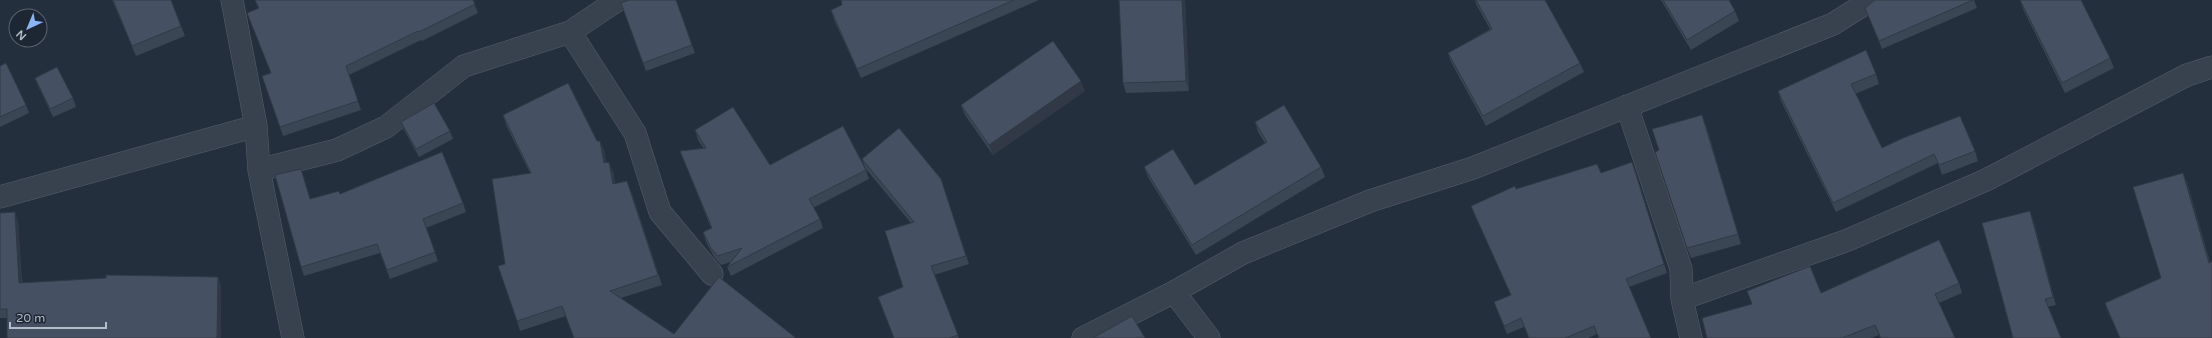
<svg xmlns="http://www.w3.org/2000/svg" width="2212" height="338" viewBox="0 0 2212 338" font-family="'Varela Round',sans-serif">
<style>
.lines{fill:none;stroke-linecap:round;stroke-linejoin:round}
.street-casing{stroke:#565f6c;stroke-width:23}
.street{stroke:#38414e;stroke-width:22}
.wall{fill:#3b4654}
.shaded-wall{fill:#303945}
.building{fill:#455162;stroke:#303945}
</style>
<rect width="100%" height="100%" fill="#242f3e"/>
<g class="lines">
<!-- street casing -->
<g class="street-casing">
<path id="street" d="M 232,0 L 256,126 L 259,170 L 293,338
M 570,32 L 635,133 L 660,212 L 712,274
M 1627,106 L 1681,269 L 1682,299 L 1691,338
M 259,170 L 337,150 L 386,127 L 464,66 L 570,32 L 618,0
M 0,197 L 256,126
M 1174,292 L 1209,338
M 1682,299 L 1848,240 L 1986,180 L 2187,75 L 2212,67
M 1083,338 L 1174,292 L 1243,253 L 1370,201 L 1473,168 L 1833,24 L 1871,0"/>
</g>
<!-- street -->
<use href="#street" class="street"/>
</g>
<!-- wall -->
<path class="wall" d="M 112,0 L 171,0 L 185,36 L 136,56 Z
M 255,0 L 473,0 L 478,13 L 422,41 L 421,40 L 349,75 L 361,110 L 283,136 L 262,76 L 271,73 L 258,8 Z
M 676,0 L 695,53 L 646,71 L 621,3 Z
M 841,0 L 1039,0 L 861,78 L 834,20 L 831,10 L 842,5 Z
M 1185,0 L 1189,91 L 1126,93 L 1123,83 Z
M 1475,0 L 1476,0 L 1580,63 L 1584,72 L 1486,126 L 1451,62 L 1448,53 L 1490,29 L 1476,4 Z
M 1661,0 L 1729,0 L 1735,11 L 1739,21 L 1691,50 Z
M 1974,0 L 1977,8 L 1882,49 L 1865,8 Z
M 2020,0 L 2110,58 L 2114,68 L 2065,93 L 2023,9 Z
M 0,66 L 26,105 L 29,113 L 0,127 Z
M 1876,74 L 1879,84 L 1855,94 L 1882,148 L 1975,151 L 1978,161 L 1942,175 L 1938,163 L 1836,212 L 1781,101 L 1778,91 Z
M 35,78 L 73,98 L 76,107 L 53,117 L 38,86 Z
M 1085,91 L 993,155 L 965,115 L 961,105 Z
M 503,115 L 597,141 L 604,150 L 606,162 L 613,171 L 615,183 L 631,191 L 662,285 L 621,298 L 674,334 L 796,338 L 574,338 L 566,316 L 520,331 L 517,321 L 530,173 L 506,125 Z
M 401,122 L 450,131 L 453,139 L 419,157 L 404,130 Z
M 1255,122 L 1321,167 L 1325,177 L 1196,255 L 1148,177 L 1144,167 L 1195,185 L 1265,143 L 1258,132 Z
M 1706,125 L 1741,244 L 1691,258 L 1687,248 L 1659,150 Z
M 695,130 L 770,165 L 866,170 L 869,179 L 813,208 L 820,219 L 823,228 L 731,276 L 727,267 L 731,262 L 721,265 L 714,257 L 706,242 L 703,232 L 711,228 L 680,151 L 704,149 L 698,140 Z
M 862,159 L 941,179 L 969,264 L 934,275 L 959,338 L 894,338 L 903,287 L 911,223 L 865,168 Z
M 301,169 L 310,199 L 340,194 L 463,203 L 466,212 L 426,228 L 438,261 L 390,279 L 380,253 L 304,276 L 301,267 Z
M 1635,170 L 1667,273 L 1629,287 L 1651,338 L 1599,338 L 1597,334 L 1588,338 L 1529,338 L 1524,327 L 1507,334 L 1494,302 L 1511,295 L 1474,214 L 1471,206 L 1516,189 L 1601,173 Z
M 2187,182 L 2210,262 L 2212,338 L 2120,338 L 2108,312 L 2105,303 L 2161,278 Z
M 0,213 L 18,221 L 22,283 L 218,277 L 221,286 L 221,338 L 7,338 L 7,318 L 0,318 Z
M 2033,219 L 2056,305 L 2048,307 L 2013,338 Z
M 1959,283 L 1962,293 L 1939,303 L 1955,338 L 1880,338 L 1879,335 L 1871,338 L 1707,338 L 1821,293 Z"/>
<!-- shaded-wall -->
<path class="shaded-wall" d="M 1182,0 L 1185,0 L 1189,91 L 1186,81 Z
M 1081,81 L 1085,91 L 993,155 L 989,145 Z
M 1702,115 L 1706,125 L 1741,244 L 1738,234 Z
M 600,141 L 604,150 L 607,172 L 604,163 Z
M 609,162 L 613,171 L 616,193 L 613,184 Z
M 1632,162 L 1635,170 L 1667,273 L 1664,264 Z
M 2183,173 L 2187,182 L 2212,271 L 2209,263 Z
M 2030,211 L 2033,219 L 2056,305 L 2053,297 Z
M 15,212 L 18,221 L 22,292 L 19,283 Z
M 218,277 L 221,286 L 221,338 L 217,338 Z"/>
<!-- building -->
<path class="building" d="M 113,0 L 171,0 L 181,26 L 132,46 Z
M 255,0 L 473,0 L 475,4 L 419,32 L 418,31 L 346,66 L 358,101 L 280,127 L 262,76 L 271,73 L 247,13 L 259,8 Z
M 629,0 L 676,0 L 692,45 L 643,63 L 621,3 Z
M 841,0 L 1014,0 L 857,69 L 831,10 L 842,5 Z
M 1119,0 L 1182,0 L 1186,81 L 1123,83 Z
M 1476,0 L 1545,0 L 1580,63 L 1483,116 L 1448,53 L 1492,29 Z
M 1663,0 L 1729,0 L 1735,11 L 1687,40 Z
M 1875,0 L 1973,0 L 1879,41 L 1865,8 Z
M 2020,0 L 2081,0 L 2110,58 L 2062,83 Z
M 1053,41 L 1081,81 L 989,145 L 961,105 Z
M 1866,50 L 1876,74 L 1851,84 L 1882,148 L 1903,138 L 1960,116 L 1975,151 L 1939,165 L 1934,154 L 1833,203 L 1778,91 Z
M 6,63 L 26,105 L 0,117 L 0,66 Z
M 57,67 L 73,98 L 50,109 L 35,78 Z
M 568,83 L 597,141 L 600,141 L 604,163 L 609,162 L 613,184 L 627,181 L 658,275 L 610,291 L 674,334 L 719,277 L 796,338 L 574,338 L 562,306 L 517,321 L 498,266 L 505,264 L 492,179 L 531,173 L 503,115 Z
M 434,103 L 450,131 L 416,149 L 401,122 Z
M 1284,105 L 1321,167 L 1192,245 L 1144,167 L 1173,149 L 1195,185 L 1267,142 L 1255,122 Z
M 733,107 L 770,165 L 843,126 L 866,170 L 809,199 L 820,219 L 727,267 L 742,248 L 718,256 L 711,248 L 703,232 L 712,228 L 680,151 L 706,148 L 695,130 Z
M 1702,115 L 1738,234 L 1687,248 L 1655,152 L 1659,150 L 1652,129 Z
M 899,128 L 941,179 L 966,256 L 931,266 L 958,335 L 949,338 L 894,338 L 878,297 L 903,287 L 885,231 L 914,222 L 862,159 Z
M 442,152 L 463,203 L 423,219 L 435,252 L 387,270 L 377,244 L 301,267 L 275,175 L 301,169 L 310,199 L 339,191 L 340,194 Z
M 1632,162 L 1664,264 L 1626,279 L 1651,338 L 1599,338 L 1594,326 L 1565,338 L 1529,338 L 1521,318 L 1504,326 L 1494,302 L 1511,295 L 1471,206 L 1515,186 L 1516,189 L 1597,164 L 1601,173 Z
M 2183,173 L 2209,263 L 2212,261 L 2212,338 L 2120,338 L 2105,303 L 2161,278 L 2133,187 Z
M 2030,211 L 2053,297 L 2045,299 L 2061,338 L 2013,338 L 1982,223 Z
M 15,212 L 19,283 L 106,278 L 106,275 L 218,277 L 217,338 L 7,338 L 7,309 L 0,309 L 0,213 Z
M 1939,240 L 1959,283 L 1935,294 L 1955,338 L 1881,338 L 1875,325 L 1842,338 L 1707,338 L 1702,318 L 1752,304 L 1747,291 L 1810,266 L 1821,293 Z
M 1132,316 L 1145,338 L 1093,338 Z"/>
<!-- north arrow -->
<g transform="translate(28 28) rotate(224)"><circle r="19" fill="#1d2633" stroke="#59626f"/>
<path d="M0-3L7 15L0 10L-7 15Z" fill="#8ab4f8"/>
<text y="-6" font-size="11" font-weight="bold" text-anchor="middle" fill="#b4bcc9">N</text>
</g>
<!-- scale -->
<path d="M10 322v6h96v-6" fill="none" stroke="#b4bcc9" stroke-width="2"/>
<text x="16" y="322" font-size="12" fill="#b4bcc9" stroke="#1d2633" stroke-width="3" paint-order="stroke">20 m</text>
</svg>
